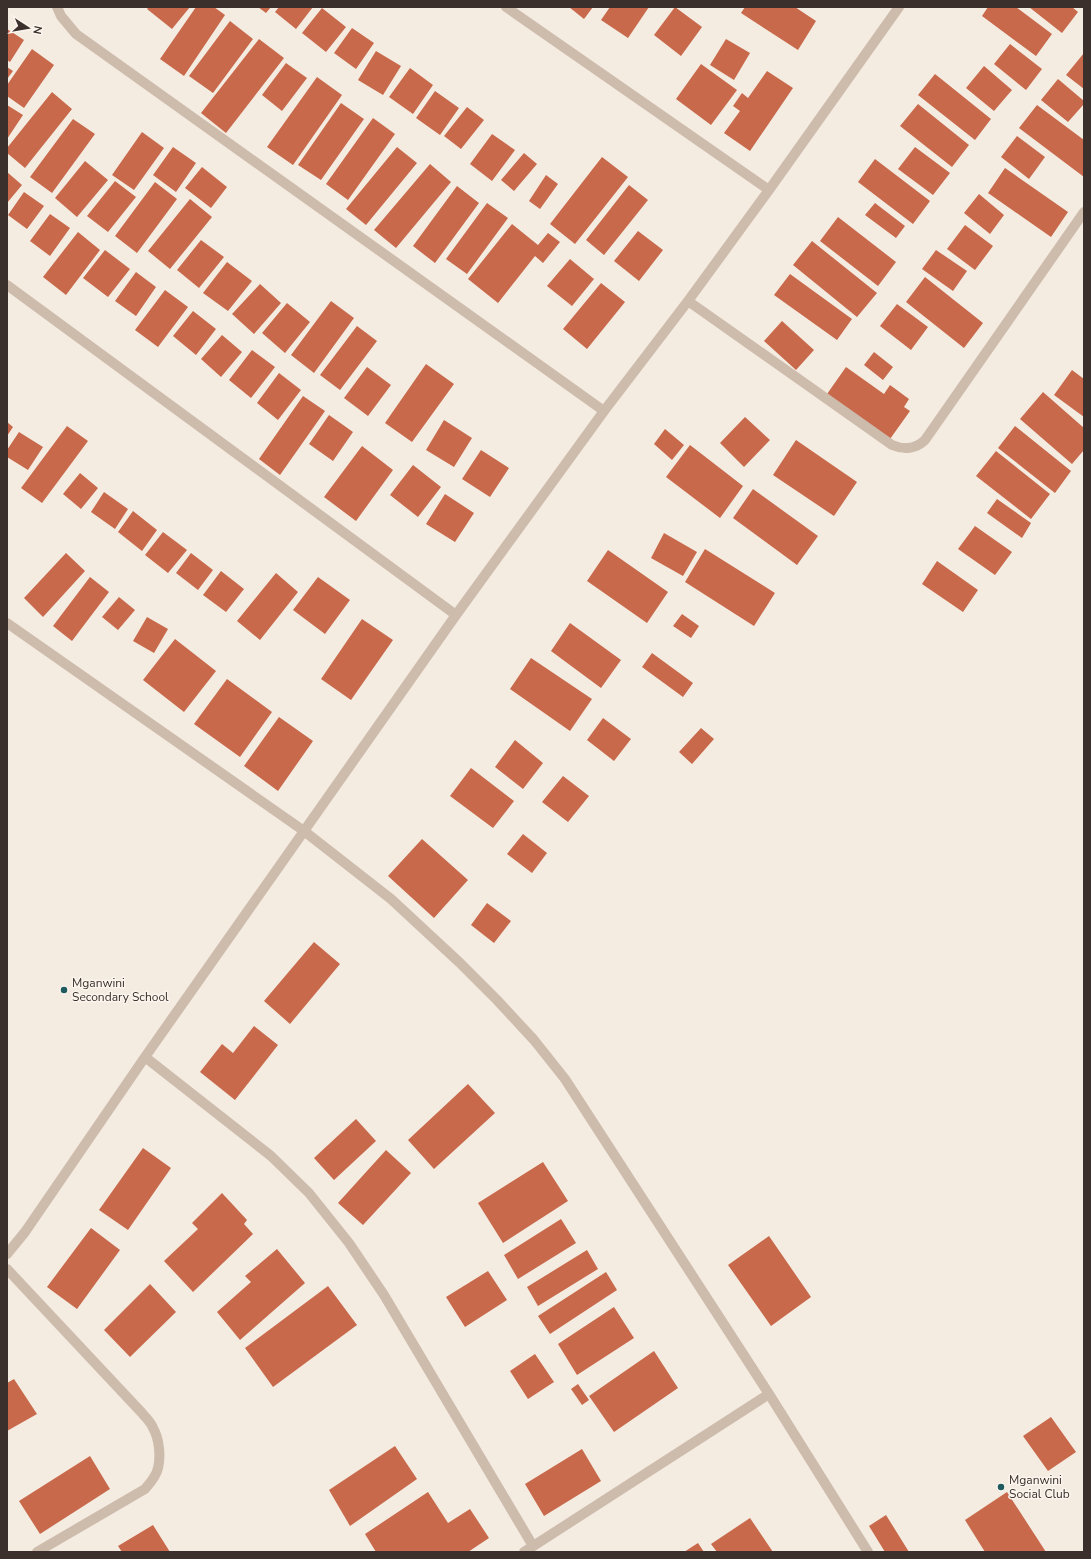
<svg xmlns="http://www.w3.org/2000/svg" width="1091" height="1559" viewBox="0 0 1091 1559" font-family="'Nunito Sans',sans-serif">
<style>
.building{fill:#c8694b}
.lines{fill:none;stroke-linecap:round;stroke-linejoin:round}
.minor{stroke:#cdbbac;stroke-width:10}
.poi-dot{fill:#1f5a5e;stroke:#fbf5ee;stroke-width:1.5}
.labels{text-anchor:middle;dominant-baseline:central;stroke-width:3;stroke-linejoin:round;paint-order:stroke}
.poi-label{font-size:12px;fill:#3b302b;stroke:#fbf5ee;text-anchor:start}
</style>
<rect width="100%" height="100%" fill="#f4ebe1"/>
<!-- building -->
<path class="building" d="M 149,7 L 190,7 L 172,29 L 147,9 Z
M 196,7 L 214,7 L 225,15 L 184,76 L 160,59 Z
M 258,7 L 271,7 L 266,13 Z
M 279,7 L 313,7 L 296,29 L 275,12 Z
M 569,7 L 593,7 L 584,19 Z
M 610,7 L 649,7 L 628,38 L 601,20 Z
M 675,7 L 702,27 L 681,56 L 654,35 Z
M 745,7 L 795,7 L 816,21 L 798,50 L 741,13 Z
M 988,7 L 1016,7 L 1052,34 L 1036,56 L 982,16 Z
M 1029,7 L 1072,7 L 1078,12 L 1062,33 Z
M 322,8 L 346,27 L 326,52 L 302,33 Z
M 230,21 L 253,39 L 213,93 L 189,76 Z
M 352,28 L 374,43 L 356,69 L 334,53 Z
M 7,29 L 24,40 L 10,62 L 7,60 Z
M 259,39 L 284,58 L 226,133 L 201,113 Z
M 726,39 L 750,53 L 734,80 L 710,65 Z
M 1010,44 L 1042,69 L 1026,90 L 994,64 Z
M 32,49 L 54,65 L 24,108 L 7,96 L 7,85 Z
M 376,51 L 401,66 L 383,95 L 358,80 Z
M 1084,53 L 1084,89 L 1066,75 Z
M 286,63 L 307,78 L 282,111 L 262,95 Z
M 701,64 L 737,90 L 711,125 L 676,99 Z
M 984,66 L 1012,90 L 994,111 L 966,88 Z
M 7,67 L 13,71 L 7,79 Z
M 410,68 L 433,85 L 413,114 L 389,97 Z
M 767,71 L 793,88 L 750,151 L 724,133 L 740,111 L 733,106 L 742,93 L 748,98 Z
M 935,74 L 991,119 L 975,140 L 918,95 Z
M 317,77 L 342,95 L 293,165 L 267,147 Z
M 1058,79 L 1084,101 L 1084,104 L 1068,122 L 1041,100 Z
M 435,91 L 459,108 L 440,135 L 416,118 Z
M 52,92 L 72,109 L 25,168 L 7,153 L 7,148 Z
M 341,103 L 364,119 L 321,180 L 298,165 Z
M 918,104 L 969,145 L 952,167 L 900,126 Z
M 7,105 L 23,115 L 7,139 Z
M 1037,105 L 1084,140 L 1084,177 L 1019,128 Z
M 467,107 L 484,120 L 461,149 L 444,136 Z
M 373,118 L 395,134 L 348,200 L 326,184 Z
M 73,119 L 95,134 L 52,193 L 30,177 Z
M 142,132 L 164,148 L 134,190 L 112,175 Z
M 492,134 L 515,150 L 492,181 L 470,164 Z
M 1017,136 L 1045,157 L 1029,179 L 1001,157 Z
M 173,147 L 196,163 L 176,192 L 153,175 Z
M 397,147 L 417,163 L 366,225 L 346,209 Z
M 915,147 L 950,173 L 933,195 L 898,169 Z
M 524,153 L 537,164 L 514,191 L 501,180 Z
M 602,157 L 628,177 L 575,244 L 550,224 Z
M 875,159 L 930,201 L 913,224 L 858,182 Z
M 85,161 L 108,180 L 77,217 L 55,198 Z
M 430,164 L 451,182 L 396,248 L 374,230 Z
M 202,167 L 227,187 L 211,208 L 185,188 Z
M 1005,168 L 1068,212 L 1051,237 L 988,193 Z
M 7,172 L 22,185 L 7,203 Z
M 546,175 L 558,184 L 540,209 L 529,201 Z
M 115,181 L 136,197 L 108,232 L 87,216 Z
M 155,182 L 177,199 L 137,253 L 115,236 Z
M 629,185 L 648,200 L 604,255 L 586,240 Z
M 457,186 L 479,203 L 435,263 L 413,246 Z
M 24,192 L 44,206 L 27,229 L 8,215 Z
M 979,194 L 1004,215 L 990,234 L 964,213 Z
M 190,199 L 212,217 L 170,269 L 148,251 Z
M 487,203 L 508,218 L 467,274 L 446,259 Z
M 875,203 L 905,226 L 896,238 L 865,215 Z
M 50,214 L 70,228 L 50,256 L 30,241 Z
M 838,217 L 896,262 L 878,286 L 820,241 Z
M 512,224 L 538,245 L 548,233 L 560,242 L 543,263 L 535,256 L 498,303 L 468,279 Z
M 965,225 L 993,246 L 975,270 L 947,249 Z
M 638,231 L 663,250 L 639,281 L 614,261 Z
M 78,232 L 100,250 L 66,295 L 43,277 Z
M 201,240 L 224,257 L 199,288 L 177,270 Z
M 812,241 L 877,293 L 857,317 L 793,265 Z
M 105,250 L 130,269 L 108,297 L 83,278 Z
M 936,250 L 967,271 L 953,291 L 922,269 Z
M 570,259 L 594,279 L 572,306 L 547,286 Z
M 227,262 L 252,281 L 228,311 L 203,293 Z
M 136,272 L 156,287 L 136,316 L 115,301 Z
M 790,274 L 852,319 L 837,340 L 774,295 Z
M 925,277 L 983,323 L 964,348 L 906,302 Z
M 601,283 L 625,302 L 587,349 L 563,329 Z
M 260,284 L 281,303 L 254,334 L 232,314 Z
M 165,290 L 188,307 L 158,347 L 135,330 Z
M 331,301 L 354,318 L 314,373 L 291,355 Z
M 287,303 L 310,322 L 285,353 L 262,333 Z
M 897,304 L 928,327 L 911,350 L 880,326 Z
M 193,311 L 216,329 L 196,355 L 173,336 Z
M 782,321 L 814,350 L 796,370 L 764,341 Z
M 357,326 L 377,341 L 340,390 L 320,375 Z
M 222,335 L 242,352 L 221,377 L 201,359 Z
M 252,350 L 275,367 L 251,398 L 229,380 Z
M 874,352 L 893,367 L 883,380 L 864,365 Z
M 426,364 L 454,384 L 412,442 L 385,423 Z
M 367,367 L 391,385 L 368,416 L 344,398 Z
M 846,367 L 884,394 L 890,385 L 909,399 L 904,407 L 910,411 L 890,439 L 827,394 Z
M 1072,370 L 1084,379 L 1084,417 L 1054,395 Z
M 279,373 L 301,390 L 278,420 L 257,403 Z
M 1043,392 L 1084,428 L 1084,450 L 1072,464 L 1020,419 Z
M 303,396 L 325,411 L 280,475 L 259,459 Z
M 329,415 L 353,432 L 333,461 L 309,444 Z
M 745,417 L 770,440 L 744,467 L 720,443 Z
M 444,420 L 472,438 L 454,467 L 426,450 Z
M 7,422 L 13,427 L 7,436 Z
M 67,426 L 88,441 L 42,503 L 21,488 Z
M 1015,426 L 1071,471 L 1055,493 L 998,448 Z
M 665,429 L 684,445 L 672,460 L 654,444 Z
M 19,432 L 43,447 L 28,470 L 7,457 L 7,450 Z
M 796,440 L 857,482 L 834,516 L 773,475 Z
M 690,445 L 743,486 L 720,518 L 666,477 Z
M 362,446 L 393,470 L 356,521 L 324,497 Z
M 481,450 L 509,468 L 490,497 L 462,479 Z
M 996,451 L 1050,494 L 1031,519 L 976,476 Z
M 413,465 L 441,487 L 418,517 L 390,495 Z
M 80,473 L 98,488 L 81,509 L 63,494 Z
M 753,489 L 818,536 L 797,565 L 733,518 Z
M 104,492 L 128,509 L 115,529 L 91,512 Z
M 445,494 L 474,513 L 455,542 L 426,524 Z
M 997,499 L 1031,523 L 1022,538 L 987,513 Z
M 133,511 L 157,530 L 142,551 L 118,532 Z
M 975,526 L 1012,552 L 995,575 L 958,549 Z
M 163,532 L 187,550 L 168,573 L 145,555 Z
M 664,533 L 697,552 L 683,576 L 651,558 Z
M 705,549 L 775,593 L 754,626 L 685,582 Z
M 608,550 L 668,592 L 647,623 L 587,581 Z
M 66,553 L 85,571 L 43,617 L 24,598 Z
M 191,553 L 213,570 L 198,590 L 176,573 Z
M 937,561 L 978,590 L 963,612 L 922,584 Z
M 221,571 L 244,589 L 226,612 L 203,595 Z
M 276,573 L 298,592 L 260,640 L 237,621 Z
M 90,577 L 109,592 L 72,641 L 53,626 Z
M 318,577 L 350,600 L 325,634 L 293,610 Z
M 119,597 L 135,610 L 118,630 L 102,617 Z
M 682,614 L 699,626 L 691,638 L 673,626 Z
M 147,617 L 168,629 L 154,653 L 133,641 Z
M 362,619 L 393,640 L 351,700 L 321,679 Z
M 570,623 L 621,660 L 601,688 L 551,651 Z
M 175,639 L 216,671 L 184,712 L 143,680 Z
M 652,653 L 693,683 L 683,697 L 642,667 Z
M 531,658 L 592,699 L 570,731 L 510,689 Z
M 227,679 L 272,712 L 240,757 L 194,724 Z
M 279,717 L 313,741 L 278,791 L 244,766 Z
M 603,718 L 631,739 L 614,761 L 587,740 Z
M 701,728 L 714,739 L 692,764 L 679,752 Z
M 515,740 L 543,763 L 523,789 L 495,767 Z
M 471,768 L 514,801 L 493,828 L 450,796 Z
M 563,776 L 589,796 L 568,822 L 542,802 Z
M 523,834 L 547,853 L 532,873 L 507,854 Z
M 422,839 L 468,880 L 434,918 L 388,876 Z
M 487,903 L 511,921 L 494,943 L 471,925 Z
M 314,942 L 340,964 L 290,1024 L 264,1001 Z
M 254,1026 L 278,1045 L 235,1100 L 200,1072 L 222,1044 L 233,1053 Z
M 468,1084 L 495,1113 L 434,1169 L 408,1140 Z
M 356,1119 L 376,1141 L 334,1180 L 314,1158 Z
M 143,1148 L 171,1168 L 128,1230 L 99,1210 Z
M 386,1150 L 411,1173 L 363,1225 L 338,1203 Z
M 543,1162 L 568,1201 L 503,1243 L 478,1203 Z
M 222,1193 L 247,1220 L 244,1224 L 253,1234 L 193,1292 L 164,1261 L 198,1229 L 192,1223 Z
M 561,1219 L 576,1243 L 518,1279 L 504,1255 Z
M 91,1228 L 120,1250 L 77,1309 L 47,1287 Z
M 769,1236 L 811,1297 L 771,1326 L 728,1265 Z
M 277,1249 L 305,1283 L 240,1340 L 217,1312 L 251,1282 L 245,1276 Z
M 587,1250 L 598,1269 L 538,1306 L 527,1287 Z
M 488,1271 L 507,1300 L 465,1327 L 446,1297 Z
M 606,1272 L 617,1290 L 550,1334 L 538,1316 Z
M 150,1284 L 176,1312 L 130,1357 L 104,1330 Z
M 328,1286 L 357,1325 L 273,1387 L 245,1348 Z
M 614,1307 L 634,1338 L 577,1375 L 558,1344 Z
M 654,1351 L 678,1388 L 614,1432 L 589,1396 Z
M 535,1354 L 554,1382 L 528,1399 L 510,1371 Z
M 14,1379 L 37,1414 L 7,1431 L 7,1383 Z
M 578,1384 L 589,1400 L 582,1405 L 571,1389 Z
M 1051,1417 L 1076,1452 L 1048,1471 L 1023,1436 Z
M 395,1446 L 417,1479 L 350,1526 L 329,1490 Z
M 582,1449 L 601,1481 L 544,1516 L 525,1484 Z
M 90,1456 L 110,1489 L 40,1534 L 19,1501 Z
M 428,1492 L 448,1523 L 470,1509 L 489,1538 L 468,1552 L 376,1552 L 365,1534 Z
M 1007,1492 L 1046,1552 L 985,1552 L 965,1520 Z
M 886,1515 L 909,1552 L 885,1552 L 869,1526 Z
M 750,1518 L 773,1552 L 717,1552 L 711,1544 Z
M 153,1525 L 170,1552 L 122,1552 L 118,1546 Z
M 698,1543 L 704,1552 L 684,1552 Z"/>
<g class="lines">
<!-- minor -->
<path class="minor" d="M 57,7 L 61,16 L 76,34 L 604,411
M 506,7 L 769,190
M 7,285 L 456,615
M 688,301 L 892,445 C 904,450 916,449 925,440 L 1084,212
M 7,623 L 304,831 L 391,899 L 460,963 L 497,1000 L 534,1040 L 565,1079 L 769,1394 L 868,1552
M 145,1057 L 271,1156 L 309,1193 L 349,1243 L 384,1295 L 533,1546
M 7,1254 L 25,1232 L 145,1057 L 456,615 L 604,411 L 688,301 L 769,190 L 899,7
M 7,1269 L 142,1413 C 145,1417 151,1422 153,1428 C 159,1438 161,1456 158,1468 C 156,1477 150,1483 145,1489 L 37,1552
M 524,1552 L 769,1394"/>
</g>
<!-- markers -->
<g class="poi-dot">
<circle cx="64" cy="990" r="4"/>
<circle cx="1001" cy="1487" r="4"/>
</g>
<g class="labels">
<!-- poi labels -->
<g class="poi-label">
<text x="72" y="983">Mganwini<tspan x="72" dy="14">Secondary School</tspan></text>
<text x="1009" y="1480">Mganwini<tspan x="1009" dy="14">Social Club</tspan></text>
</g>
</g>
<!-- border -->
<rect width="1091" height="1559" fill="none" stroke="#3b302b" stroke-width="16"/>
<!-- north arrow -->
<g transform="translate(28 28) rotate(102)" stroke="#fbf5ee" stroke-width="3" paint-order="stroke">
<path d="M0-3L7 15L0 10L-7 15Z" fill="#3b302b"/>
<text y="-6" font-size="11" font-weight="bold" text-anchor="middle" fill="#3b302b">N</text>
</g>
</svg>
